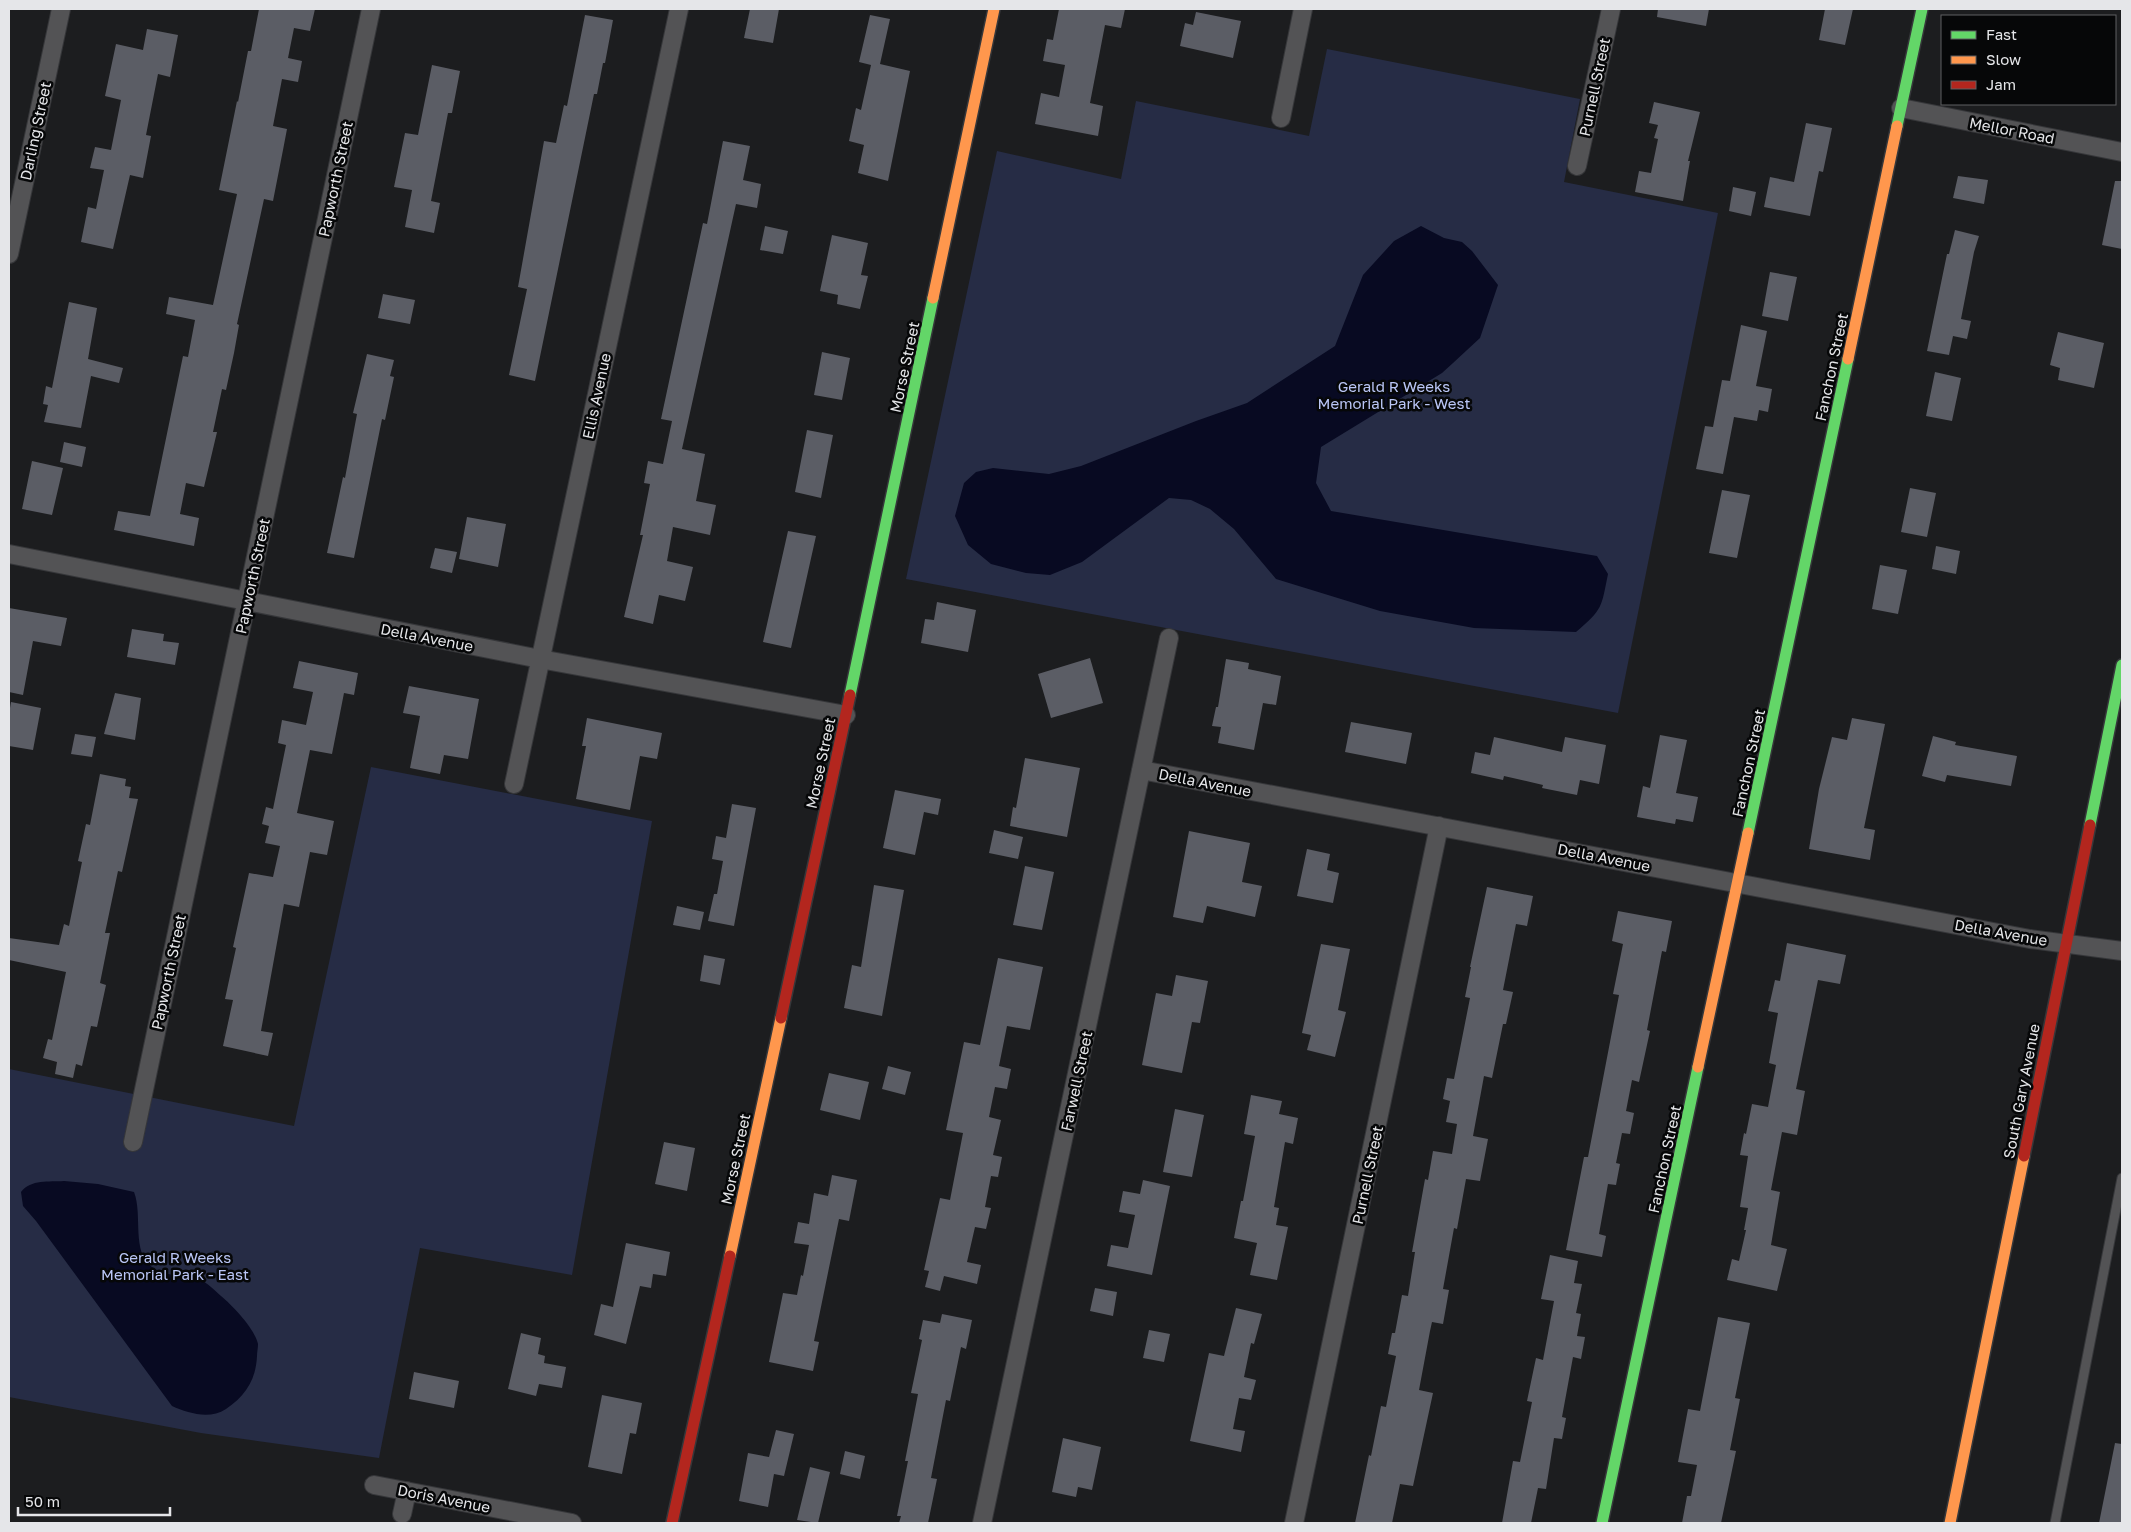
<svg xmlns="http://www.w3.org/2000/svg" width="2131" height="1532" viewBox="0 0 2131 1532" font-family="'Golos Text',sans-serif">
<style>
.green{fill:#262c45}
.water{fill:#080a22}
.building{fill:#5b5d65}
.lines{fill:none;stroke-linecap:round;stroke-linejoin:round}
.lane-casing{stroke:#36373a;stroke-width:11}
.street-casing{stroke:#36373a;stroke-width:20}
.fast-casing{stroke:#36373a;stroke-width:14}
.slow-casing{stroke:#36373a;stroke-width:14}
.jam-casing{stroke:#36373a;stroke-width:14}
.lane{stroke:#535355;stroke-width:9}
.street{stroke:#535355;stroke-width:18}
.fast{stroke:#63d668;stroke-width:11}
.slow{stroke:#ff974d;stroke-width:11}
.jam{stroke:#b3261e;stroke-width:11}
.labels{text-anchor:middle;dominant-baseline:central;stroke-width:5;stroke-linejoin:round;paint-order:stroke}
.street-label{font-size:15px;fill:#e5e6e9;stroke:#060708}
.park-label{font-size:15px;fill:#bac6f6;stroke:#060708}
</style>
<rect width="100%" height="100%" fill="#1c1d1f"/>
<!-- green -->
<path class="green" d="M 1327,49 L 1580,99 L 1564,182 L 1718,213 L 1618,713 L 906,579 L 997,151 L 1121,179 L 1136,101 L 1309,136 Z
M 371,767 L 652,821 L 572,1275 L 420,1248 L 379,1458 L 201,1433 L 9,1397 L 9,1069 L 294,1126 Z"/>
<!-- water -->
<path class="water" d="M 1421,226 L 1444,238 L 1462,242 L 1472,251 L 1498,285 L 1480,338 L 1453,363 L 1442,373 L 1321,447 L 1316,483 L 1331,511 L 1597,556 L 1608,574 C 1601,608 1603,609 1576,632 L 1474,628 L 1380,611 L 1276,579 L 1234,529 L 1210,509 L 1191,500 L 1169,498 L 1082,562 L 1050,575 L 1026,573 L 991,564 L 968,545 L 955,516 L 964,483 L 976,472 L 993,468 L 1049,474 L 1081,466 L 1196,421 L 1247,403 L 1335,346 L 1363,275 L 1394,241 Z
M 64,1181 L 98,1184 L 134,1192 C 143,1215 131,1252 152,1267 C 165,1277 186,1275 200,1280 C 208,1283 215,1291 221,1296 C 233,1306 255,1329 258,1344 C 258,1348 257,1352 257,1356 C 256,1379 246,1396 226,1409 C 209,1420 188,1413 172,1406 L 36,1221 L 23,1206 L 21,1192 C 31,1179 49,1182 64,1181 Z"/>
<!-- building -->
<path class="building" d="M 259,9 L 315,9 L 310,31 L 294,28 L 288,58 L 302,61 L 298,82 L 282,79 L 273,126 L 287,129 L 283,150 L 273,201 L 264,199 L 237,324 L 239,325 L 234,353 L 226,390 L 222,389 L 213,432 L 217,432 L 204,487 L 186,483 L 180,514 L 199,518 L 194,546 L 114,530 L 118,511 L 150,516 L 183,356 L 188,357 L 195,320 L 166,314 L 169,297 L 213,305 L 237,194 L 219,190 L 237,101 L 238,102 L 248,51 L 251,51 Z
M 750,9 L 779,9 L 773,43 L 744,38 Z
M 1059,9 L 1125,9 L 1121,28 L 1105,25 L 1090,103 L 1103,106 L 1098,136 L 1035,124 L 1041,93 L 1059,97 L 1065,65 L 1043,61 L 1047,39 L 1053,40 Z
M 1658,9 L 1709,9 L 1706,26 L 1657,17 Z
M 1825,9 L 1853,9 L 1845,45 L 1819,40 Z
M 1196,12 L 1241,21 L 1233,58 L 1180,46 L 1185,23 L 1193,25 Z
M 585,15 L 613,20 L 605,63 L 603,63 L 597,94 L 594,94 L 535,381 L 509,375 L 527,289 L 518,287 L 544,141 L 556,143 L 564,105 L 567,106 Z
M 870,15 L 890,19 L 880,64 L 910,71 L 888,181 L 858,173 L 864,145 L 849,141 L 856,108 L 861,110 L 871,65 L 859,62 Z
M 147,29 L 178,35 L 170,77 L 158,74 L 146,135 L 151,136 L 143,178 L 130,175 L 113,249 L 81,242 L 88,207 L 96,209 L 104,170 L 90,168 L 95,147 L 111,150 L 121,100 L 105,96 L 116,44 L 143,50 Z
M 432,65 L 460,71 L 452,113 L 448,113 L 431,201 L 440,203 L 434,233 L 405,227 L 412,190 L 394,187 L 405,133 L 418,135 Z
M 1654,102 L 1700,112 L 1688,161 L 1690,161 L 1683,201 L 1635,192 L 1639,171 L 1651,173 L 1658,139 L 1654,138 L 1658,125 L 1649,123 Z
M 1806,123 L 1832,128 L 1823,172 L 1819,171 L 1810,216 L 1764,207 L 1770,177 L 1794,182 Z
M 723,141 L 750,146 L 743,180 L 761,184 L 757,208 L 736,204 L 682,449 L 705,454 L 696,501 L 716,505 L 710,535 L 673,527 L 667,561 L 693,567 L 685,601 L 659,595 L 653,624 L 624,617 L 643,535 L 640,535 L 650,484 L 644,483 L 648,461 L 663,464 L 672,421 L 661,419 L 703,223 L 707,224 Z
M 1958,176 L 1988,180 L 1984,204 L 1953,198 Z
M 2115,181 L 2122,181 L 2122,249 L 2102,245 Z
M 1733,187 L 1756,192 L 1751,216 L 1729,211 Z
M 765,226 L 788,231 L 783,254 L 760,250 Z
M 1955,230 L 1979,236 L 1974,252 L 1961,319 L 1971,321 L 1967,339 L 1953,336 L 1949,355 L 1927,351 L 1947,254 L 1949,254 Z
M 832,235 L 868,243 L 861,275 L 868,276 L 860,309 L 837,304 L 838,295 L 820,291 Z
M 1770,272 L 1797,277 L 1788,321 L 1762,316 Z
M 383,294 L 415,300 L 410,324 L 378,318 Z
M 69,302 L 97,308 L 88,359 L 123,368 L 119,383 L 91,376 L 81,428 L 44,422 L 48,405 L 43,404 L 46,386 L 52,388 Z
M 1741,325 L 1767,331 L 1756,386 L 1772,389 L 1768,412 L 1759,410 L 1757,421 L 1734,417 L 1723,474 L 1696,469 L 1705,426 L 1713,427 L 1722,380 L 1730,381 Z
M 2058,332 L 2104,343 L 2094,388 L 2058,380 L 2060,368 L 2050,365 Z
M 822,352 L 850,358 L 842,400 L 814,395 Z
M 367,354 L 394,360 L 390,376 L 394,377 L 385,420 L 382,419 L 354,558 L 327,553 L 343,477 L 345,478 L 357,414 L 353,413 Z
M 1935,372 L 1961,378 L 1952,421 L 1926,416 Z
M 807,430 L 833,435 L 821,498 L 795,492 Z
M 64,442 L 86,447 L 82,467 L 60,462 Z
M 32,461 L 63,468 L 52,515 L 22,509 Z
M 1910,488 L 1936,493 L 1927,537 L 1901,532 Z
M 1722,490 L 1750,495 L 1737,558 L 1709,553 Z
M 467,517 L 506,524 L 498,567 L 459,559 Z
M 788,531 L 816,536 L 791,648 L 763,642 Z
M 1936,546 L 1960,551 L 1956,574 L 1932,569 Z
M 435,548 L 457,552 L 452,573 L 430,568 Z
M 1880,565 L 1907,570 L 1898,614 L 1872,609 Z
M 937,602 L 976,610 L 968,652 L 921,643 L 925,619 L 934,620 Z
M 9,608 L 67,618 L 61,646 L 33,641 L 23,695 L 9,692 Z
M 132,629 L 164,634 L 163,641 L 179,643 L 175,665 L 127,657 Z
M 1090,658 L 1103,703 L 1051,718 L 1038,674 Z
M 1226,659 L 1249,663 L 1248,669 L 1281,676 L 1276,705 L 1263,703 L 1254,750 L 1218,743 L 1221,727 L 1212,726 L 1216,707 L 1218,707 Z
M 299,661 L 358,673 L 354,695 L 344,693 L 332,754 L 310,750 L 297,813 L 334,821 L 327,855 L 310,852 L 299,907 L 284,904 L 261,1031 L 273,1033 L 268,1056 L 223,1046 L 233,1000 L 225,999 L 236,948 L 233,947 L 249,873 L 273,877 L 280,846 L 265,843 L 269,826 L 262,824 L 266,807 L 273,809 L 286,745 L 278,743 L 282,720 L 306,725 L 313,692 L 293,688 Z
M 409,686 L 479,699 L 468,759 L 444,755 L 440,774 L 410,768 L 420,716 L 403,713 Z
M 115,693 L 141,698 L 135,740 L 104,734 Z
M 11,702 L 41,708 L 33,750 L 9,746 L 9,714 Z
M 587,718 L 662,733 L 657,759 L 640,756 L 630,810 L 576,799 L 586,746 L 582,746 Z
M 1852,718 L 1885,724 L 1864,828 L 1875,830 L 1870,860 L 1809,849 L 1819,789 L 1832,737 L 1847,740 Z
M 1351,722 L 1412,733 L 1406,764 L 1345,752 Z
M 75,734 L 96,737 L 92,757 L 71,754 Z
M 1660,735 L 1687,740 L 1676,793 L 1698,797 L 1693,822 L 1676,819 L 1675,824 L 1637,817 L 1643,786 L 1650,788 Z
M 1933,736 L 1956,742 L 1955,745 L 2017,756 L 2011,786 L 1947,775 L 1945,782 L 1922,776 Z
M 1494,737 L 1562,752 L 1565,737 L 1606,745 L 1599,784 L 1580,780 L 1577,795 L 1542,788 L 1543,785 L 1504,776 L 1503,780 L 1471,773 L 1475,752 L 1490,755 Z
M 1025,758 L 1080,768 L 1067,837 L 1010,826 L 1013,807 L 1016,808 Z
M 100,774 L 126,779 L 125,786 L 131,787 L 129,798 L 138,799 L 122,872 L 118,871 L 105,933 L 110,933 L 100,983 L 106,985 L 97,1027 L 91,1026 L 82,1066 L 76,1064 L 73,1078 L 55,1074 L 57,1062 L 43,1058 L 48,1039 L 52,1040 L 66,972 L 9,960 L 9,938 L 59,945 L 64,924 L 69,926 L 82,862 L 78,861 L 86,824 L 90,825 Z
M 895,790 L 941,799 L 938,815 L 924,812 L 915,855 L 883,848 Z
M 732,804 L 756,808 L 734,926 L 708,921 L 714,894 L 717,894 L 723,861 L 712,859 L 716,836 L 726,838 Z
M 994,830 L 1023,837 L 1018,859 L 989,853 Z
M 1189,831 L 1250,843 L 1242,882 L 1262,886 L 1255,917 L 1207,906 L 1203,923 L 1173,917 Z
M 1307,849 L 1330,854 L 1327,870 L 1339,873 L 1333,903 L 1297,896 Z
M 1025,866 L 1054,872 L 1042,930 L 1013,925 Z
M 874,885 L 904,890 L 882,1016 L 844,1008 L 852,965 L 861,967 Z
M 1487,887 L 1533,896 L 1527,926 L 1516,924 L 1503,990 L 1513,992 L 1506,1024 L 1503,1024 L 1492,1078 L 1484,1076 L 1473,1136 L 1488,1139 L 1480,1181 L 1466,1179 L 1457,1229 L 1454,1228 L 1443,1289 L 1449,1290 L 1443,1324 L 1432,1322 L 1430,1331 L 1419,1390 L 1433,1393 L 1413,1486 L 1400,1484 L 1392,1523 L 1355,1523 L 1369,1455 L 1371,1456 L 1381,1406 L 1386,1407 L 1396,1356 L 1388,1354 L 1392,1333 L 1395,1333 L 1402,1295 L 1408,1296 L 1415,1252 L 1412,1252 L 1425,1179 L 1428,1180 L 1433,1151 L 1452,1154 L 1457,1124 L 1446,1122 L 1450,1101 L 1443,1099 L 1447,1078 L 1454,1079 L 1470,998 L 1465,997 L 1471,967 L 1470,967 Z
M 677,906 L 704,912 L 700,930 L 673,925 Z
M 1618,911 L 1672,921 L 1666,952 L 1662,951 L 1647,1030 L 1650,1031 L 1639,1082 L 1632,1080 L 1626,1111 L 1634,1113 L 1630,1134 L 1622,1133 L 1616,1163 L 1620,1164 L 1616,1185 L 1608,1184 L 1599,1234 L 1606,1236 L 1602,1257 L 1566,1250 L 1584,1157 L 1588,1157 L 1619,995 L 1613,994 L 1623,944 L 1612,941 Z
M 1787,943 L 1846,955 L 1840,984 L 1818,980 L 1796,1089 L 1805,1091 L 1797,1135 L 1782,1132 L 1771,1190 L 1780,1192 L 1771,1245 L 1787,1249 L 1777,1291 L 1727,1280 L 1732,1259 L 1739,1261 L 1746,1230 L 1744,1230 L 1748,1208 L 1740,1207 L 1748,1156 L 1740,1155 L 1744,1133 L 1746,1134 L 1752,1104 L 1768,1107 L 1776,1065 L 1769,1063 L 1778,1013 L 1768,1011 L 1775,980 L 1780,981 Z
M 1321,944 L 1350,949 L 1338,1010 L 1346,1012 L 1335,1057 L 1307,1050 L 1311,1035 L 1302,1033 Z
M 704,955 L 725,959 L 720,985 L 700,981 Z
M 998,958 L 1043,967 L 1030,1030 L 1007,1026 L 999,1066 L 1011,1069 L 1007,1089 L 995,1087 L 989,1117 L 1001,1120 L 993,1155 L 1002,1157 L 998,1177 L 991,1176 L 985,1207 L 991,1208 L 986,1229 L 975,1227 L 967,1262 L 981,1265 L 977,1284 L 944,1276 L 940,1291 L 925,1287 L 929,1271 L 924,1270 L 940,1198 L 950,1200 L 963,1133 L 946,1130 L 964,1042 L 980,1045 Z
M 1176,975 L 1208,981 L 1200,1023 L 1192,1022 L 1182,1073 L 1142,1065 L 1156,993 L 1172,996 Z
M 888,1066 L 911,1072 L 905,1095 L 882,1089 Z
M 829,1073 L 869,1082 L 860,1120 L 820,1110 Z
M 1251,1095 L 1282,1101 L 1279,1114 L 1298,1118 L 1293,1144 L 1285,1142 L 1274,1207 L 1279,1208 L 1276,1225 L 1288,1227 L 1277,1280 L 1250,1275 L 1257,1243 L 1234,1238 L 1241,1201 L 1243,1201 L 1255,1136 L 1244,1134 Z
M 1175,1109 L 1204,1115 L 1192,1177 L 1163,1172 Z
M 664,1142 L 695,1148 L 687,1191 L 655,1184 Z
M 832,1175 L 857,1180 L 849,1221 L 839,1219 L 814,1341 L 819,1342 L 813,1371 L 769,1362 L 783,1293 L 797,1295 L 801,1275 L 803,1276 L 809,1245 L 794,1243 L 798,1222 L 809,1224 L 814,1193 L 828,1196 Z
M 1143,1180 L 1170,1186 L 1152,1275 L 1107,1266 L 1111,1245 L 1128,1248 L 1135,1215 L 1119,1212 L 1123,1191 L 1140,1194 Z
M 626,1243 L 670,1252 L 666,1276 L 653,1274 L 651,1288 L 640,1286 L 626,1344 L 594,1335 L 601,1304 L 613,1307 Z
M 1550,1255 L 1578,1261 L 1574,1283 L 1582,1284 L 1576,1313 L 1581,1314 L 1577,1336 L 1585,1337 L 1581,1359 L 1573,1357 L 1562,1417 L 1566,1418 L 1562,1439 L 1554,1438 L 1546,1489 L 1538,1488 L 1531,1523 L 1502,1523 L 1513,1461 L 1520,1462 L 1532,1402 L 1527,1401 L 1536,1358 L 1543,1360 L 1554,1301 L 1541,1299 Z
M 1095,1288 L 1117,1292 L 1113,1316 L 1090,1311 Z
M 1236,1308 L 1262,1314 L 1254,1344 L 1251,1343 L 1244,1377 L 1256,1380 L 1251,1400 L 1239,1398 L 1233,1429 L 1245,1431 L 1241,1452 L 1190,1441 L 1209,1353 L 1224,1356 Z
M 942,1314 L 972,1320 L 966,1349 L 961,1347 L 950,1401 L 946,1400 L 931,1478 L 937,1479 L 928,1523 L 899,1523 L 901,1516 L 897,1516 L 908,1461 L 905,1461 L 918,1394 L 911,1393 L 922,1340 L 919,1339 L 923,1320 L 940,1323 Z
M 1718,1317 L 1750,1323 L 1735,1398 L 1740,1399 L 1730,1450 L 1736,1451 L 1721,1523 L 1682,1523 L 1687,1496 L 1691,1496 L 1697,1465 L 1678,1462 L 1688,1409 L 1700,1411 Z
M 1149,1330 L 1170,1334 L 1164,1362 L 1143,1358 Z
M 521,1333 L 541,1338 L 538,1354 L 545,1356 L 544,1363 L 566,1367 L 562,1388 L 539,1384 L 536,1396 L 508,1389 Z
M 414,1372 L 459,1381 L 454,1408 L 409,1399 Z
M 602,1395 L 642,1403 L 636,1434 L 630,1433 L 622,1474 L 588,1467 Z
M 776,1430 L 794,1434 L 784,1476 L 774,1474 L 768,1507 L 739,1501 L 748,1453 L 769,1457 Z
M 1063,1438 L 1101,1447 L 1092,1490 L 1078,1487 L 1076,1497 L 1052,1492 Z
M 2115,1443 L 2122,1444 L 2122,1523 L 2099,1523 Z
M 845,1451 L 865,1456 L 860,1479 L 840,1474 Z
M 810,1467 L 830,1472 L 818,1523 L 797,1520 Z"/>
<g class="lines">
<!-- lane casing -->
<g class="lane-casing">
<path id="lane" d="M 2055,1523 L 2122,1178"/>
</g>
<!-- street casing -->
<g class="street-casing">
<path id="street" d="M 1901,108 L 2122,152
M 1281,118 L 1303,9
M 1577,166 L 1611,9
M 9,254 L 61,9
M 9,554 L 540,659 L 846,715
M 1141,770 L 2030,939 L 2122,951
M 514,784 L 679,9
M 133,1142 L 371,9
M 374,1485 L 572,1523
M 402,1514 L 407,1491
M 982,1523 L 1169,638
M 1294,1523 L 1439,826"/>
</g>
<!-- fast casing -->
<g class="fast-casing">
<path id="fast" d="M 1897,126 L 1922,9
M 850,695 L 933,298
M 2090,825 L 2122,665
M 1748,833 L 1848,359
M 1602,1523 L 1698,1067"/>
</g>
<!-- slow casing -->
<g class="slow-casing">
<path id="slow" d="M 933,298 L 994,9
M 1848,359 L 1897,126
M 1698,1067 L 1748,833
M 730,1256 L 781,1018
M 1950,1523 L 2024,1156"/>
</g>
<!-- jam casing -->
<g class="jam-casing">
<path id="jam" d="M 781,1018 L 850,695
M 2024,1156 L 2090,825
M 672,1523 L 730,1256"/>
</g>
<!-- lane -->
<use href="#lane" class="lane"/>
<!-- street -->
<use href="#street" class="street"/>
<!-- fast -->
<use href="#fast" class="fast"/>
<!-- slow -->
<use href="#slow" class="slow"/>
<!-- jam -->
<use href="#jam" class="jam"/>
</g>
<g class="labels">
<!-- street labels -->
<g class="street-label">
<text transform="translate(1594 87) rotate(-78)">Purnell Street</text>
<text transform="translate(2012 130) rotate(11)">Mellor Road</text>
<text transform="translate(35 131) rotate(-78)">Darling Street</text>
<text transform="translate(335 179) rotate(-78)">Papworth Street</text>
<text transform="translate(904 367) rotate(-78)">Morse Street</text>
<text transform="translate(1831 367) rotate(-78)">Fanchon Street</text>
<text transform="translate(596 396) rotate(-78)">Ellis Avenue</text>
<text transform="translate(252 576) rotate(-78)">Papworth Street</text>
<text transform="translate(427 637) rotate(11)">Della Avenue</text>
<text transform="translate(820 763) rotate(-78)">Morse Street</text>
<text transform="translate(1748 763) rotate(-78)">Fanchon Street</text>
<text transform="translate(1205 782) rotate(11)">Della Avenue</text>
<text transform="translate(1604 857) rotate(11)">Della Avenue</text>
<text transform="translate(2001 932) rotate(10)">Della Avenue</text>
<text transform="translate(168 972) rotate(-78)">Papworth Street</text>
<text transform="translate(1076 1081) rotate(-78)">Farwell Street</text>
<text transform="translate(2021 1091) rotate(-79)">South Gary Avenue</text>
<text transform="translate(735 1159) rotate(-78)">Morse Street</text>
<text transform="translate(1664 1159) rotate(-78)">Fanchon Street</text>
<text transform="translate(1367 1175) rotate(-78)">Purnell Street</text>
<text transform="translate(444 1498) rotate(11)">Doris Avenue</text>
</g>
<!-- park labels -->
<g class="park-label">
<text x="1394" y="386">Gerald R Weeks<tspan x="1394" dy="17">Memorial Park - West</tspan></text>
<text x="175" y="1257">Gerald R Weeks<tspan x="175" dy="17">Memorial Park - East</tspan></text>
</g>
</g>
<!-- border -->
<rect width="2131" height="1532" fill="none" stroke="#e5e6e9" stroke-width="20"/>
<!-- legend -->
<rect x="1941" y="15" width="175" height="90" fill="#060708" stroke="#5f6062"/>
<rect x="1951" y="31" width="25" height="8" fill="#63d668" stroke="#5f6062"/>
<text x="1986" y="40" font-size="15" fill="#e5e6e9">Fast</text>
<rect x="1951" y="56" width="25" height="8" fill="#ff974d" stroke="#5f6062"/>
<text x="1986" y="65" font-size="15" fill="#e5e6e9">Slow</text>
<rect x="1951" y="81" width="25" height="8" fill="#b3261e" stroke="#5f6062"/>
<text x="1986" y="90" font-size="15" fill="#e5e6e9">Jam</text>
<!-- scale -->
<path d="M18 1507v8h152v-8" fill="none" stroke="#e5e6e9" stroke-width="2.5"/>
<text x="25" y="1507" font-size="15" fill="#e5e6e9" stroke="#060708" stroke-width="4" paint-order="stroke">50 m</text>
</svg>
